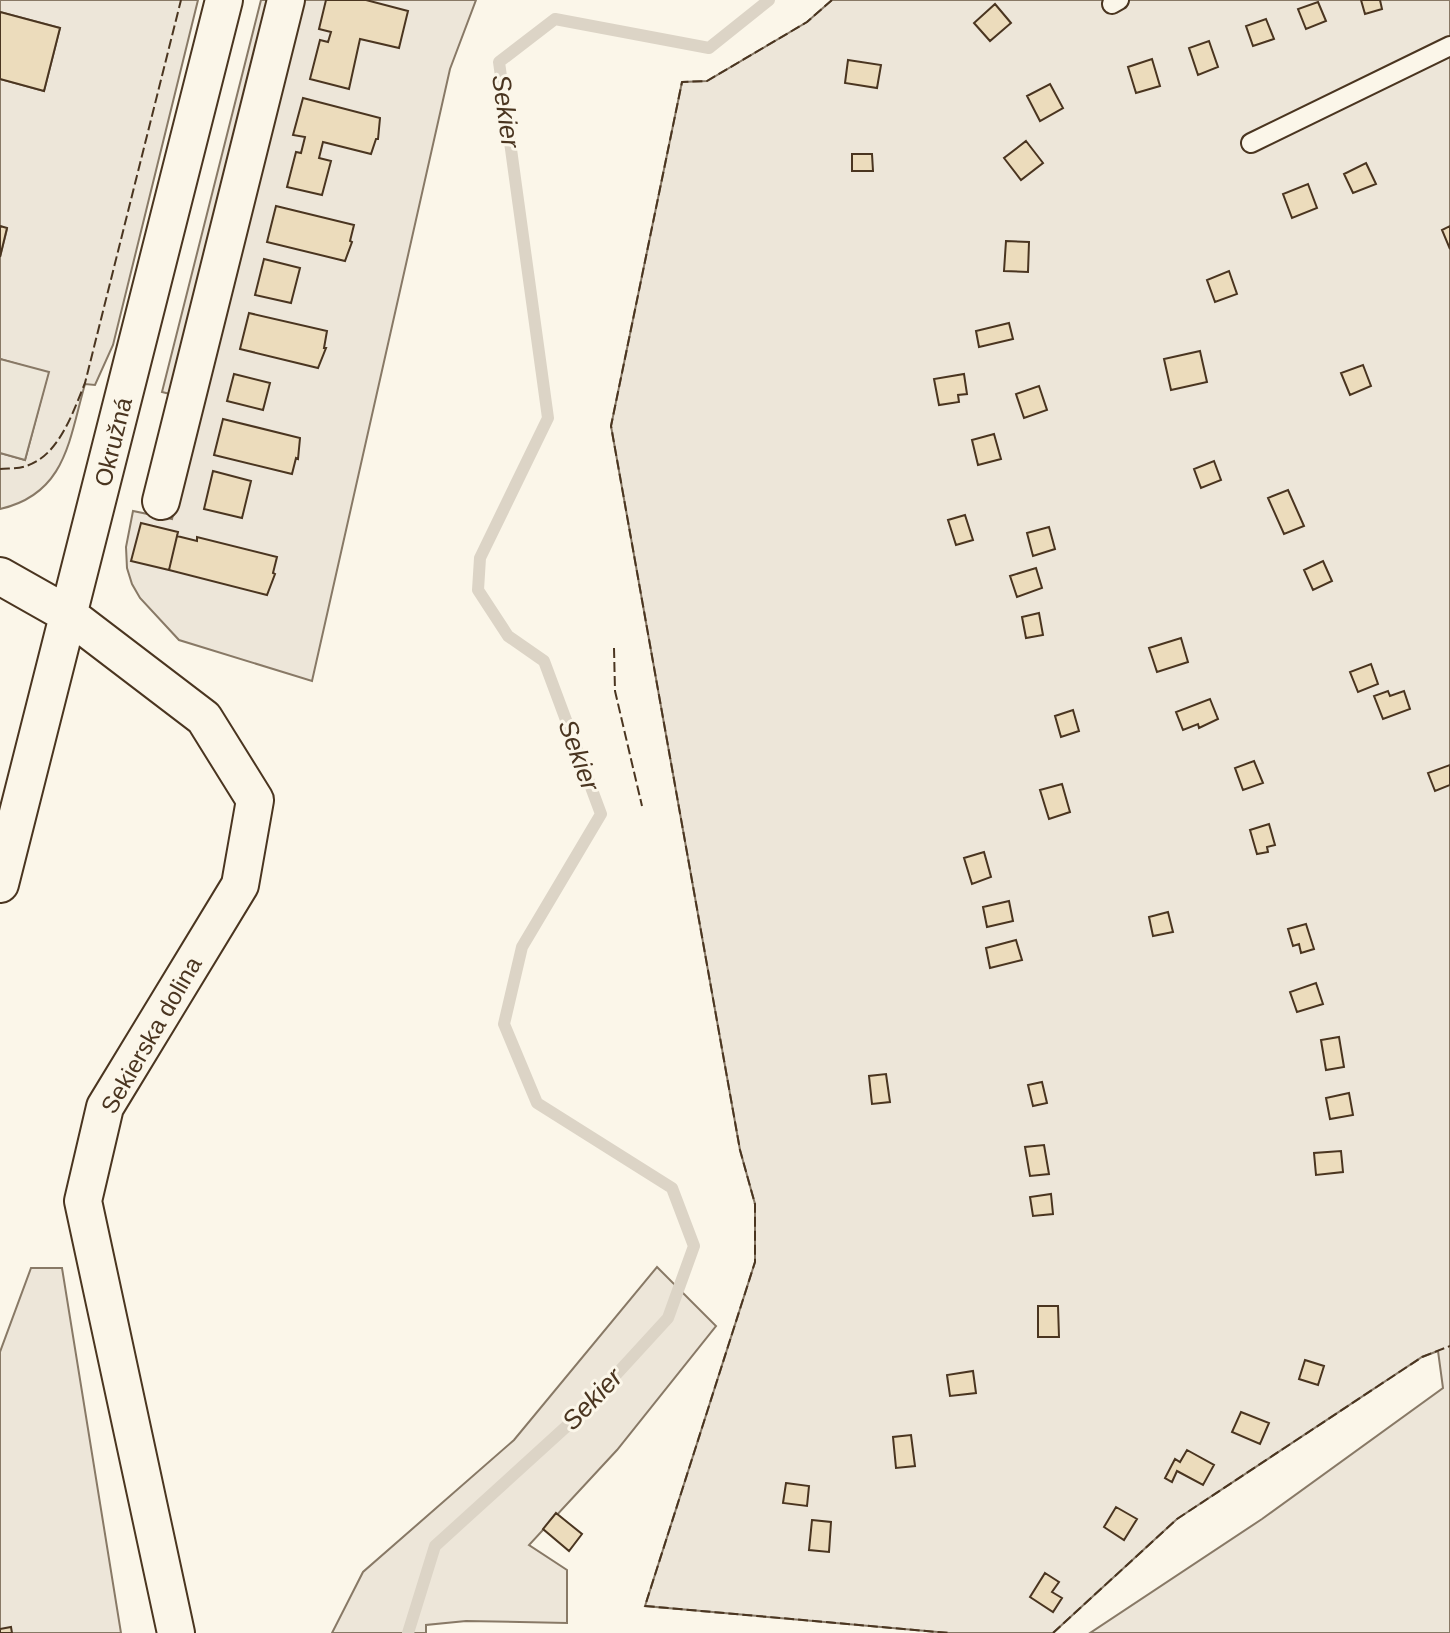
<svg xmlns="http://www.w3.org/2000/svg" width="1450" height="1633" viewBox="0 0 1450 1633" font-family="Helvetica,sans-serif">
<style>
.green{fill:#ede6d9;stroke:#887966;stroke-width:2}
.parking{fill:#ede7d9;stroke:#887966;stroke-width:2}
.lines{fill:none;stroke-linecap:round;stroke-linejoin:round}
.stream{stroke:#dcd4c6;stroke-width:12}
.building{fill:#ecdcbc;stroke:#4a3520;stroke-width:2}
.lane-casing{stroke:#4a3520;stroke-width:22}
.street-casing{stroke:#4a3520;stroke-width:40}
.lane{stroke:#fbf6e9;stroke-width:18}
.street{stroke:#fbf6e9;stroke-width:36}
.fence{stroke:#4a3520;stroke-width:2;stroke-dasharray:10 4;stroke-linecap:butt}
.labels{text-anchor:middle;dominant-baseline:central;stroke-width:6;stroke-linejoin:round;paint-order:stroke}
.street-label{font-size:24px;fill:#4a3520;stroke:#fbf6e9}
.water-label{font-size:26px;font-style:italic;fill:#4a3520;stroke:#fbf6e9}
</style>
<rect width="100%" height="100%" fill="#fbf6e9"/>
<!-- green -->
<path class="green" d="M 0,0 L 198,0 L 113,345 L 95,385 L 85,384 C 69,440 66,494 0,509 L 0,453 L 25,460 L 48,373 L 0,359 L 0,257 L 7,229 L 0,226 L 0,79 L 44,91 L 60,28 L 0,12 Z
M 261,0 L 270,0 L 170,394 L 162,392 Z
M 302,0 L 476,0 L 450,69 L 312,681 L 179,640 L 140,598 L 132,584 L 127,568 L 126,547 L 133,511 L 172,519 Z
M 832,0 L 1450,0 L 1450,1633 L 1090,1633 L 1262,1519 L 1443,1388 L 1438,1351 L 1422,1357 L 1177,1519 L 1053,1633 L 949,1633 L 645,1606 L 755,1262 L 755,1204 L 740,1150 L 611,426 L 682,82 L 707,81 L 807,22 Z
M 657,1267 L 716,1326 L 617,1450 L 529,1545 L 567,1570 L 567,1623 L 466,1621 L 426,1625 L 426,1633 L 332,1633 L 363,1572 L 514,1440 Z
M 31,1268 L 62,1268 L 121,1633 L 0,1633 L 0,1352 Z"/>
<!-- parking -->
<path class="parking" d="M 0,359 L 49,372 L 25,460 L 0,453 Z"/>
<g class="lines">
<!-- stream -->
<path class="stream" d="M 408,1633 L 435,1546 L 579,1415 L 668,1318 L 694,1246 L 672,1188 L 537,1103 L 504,1024 L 522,947 L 601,814 L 544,661 L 508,636 L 478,590 L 480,558 L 548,418 L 499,62 L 555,19 L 709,48 L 769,0"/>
</g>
<!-- building -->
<path class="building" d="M 326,0 L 366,0 L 408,11 L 399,48 L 360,39 L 349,89 L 310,79 L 320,40 L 328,42 L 331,32 L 319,29 Z
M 1361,0 L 1380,0 L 1382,9 L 1365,14 Z
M 1318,2 L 1326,21 L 1306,29 L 1298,9 Z
M 995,4 L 1011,23 L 990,41 L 974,23 Z
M 0,12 L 60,28 L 44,91 L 0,79 Z
M 1266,19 L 1274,39 L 1253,46 L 1246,26 Z
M 1209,41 L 1218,67 L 1198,75 L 1189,48 Z
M 1152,59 L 1160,86 L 1136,93 L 1128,67 Z
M 848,60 L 881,65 L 877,88 L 845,83 Z
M 1050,84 L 1063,108 L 1040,121 L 1027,96 Z
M 303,98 L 380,118 L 378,139 L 376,139 L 371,154 L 323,142 L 319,158 L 331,161 L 322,195 L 287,187 L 296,152 L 301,153 L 305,137 L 293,135 Z
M 1026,141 L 1043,163 L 1021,180 L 1004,158 Z
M 852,154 L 872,154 L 873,171 L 852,171 Z
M 1366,163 L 1376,184 L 1353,193 L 1344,174 Z
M 1308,184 L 1317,208 L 1292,218 L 1283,194 Z
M 276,206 L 354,225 L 350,241 L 352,242 L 345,261 L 267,242 Z
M 0,226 L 7,228 L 0,257 Z
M 1450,226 L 1450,249 L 1442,230 Z
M 1006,241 L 1029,242 L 1028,272 L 1004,271 Z
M 264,259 L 300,268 L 291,303 L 255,295 Z
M 1229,271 L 1237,294 L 1215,302 L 1207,280 Z
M 249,313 L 327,331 L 324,348 L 326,348 L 318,368 L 240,349 Z
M 1009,323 L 1013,339 L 979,347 L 976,331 Z
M 1200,351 L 1207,382 L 1171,390 L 1164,359 Z
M 1363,365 L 1371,386 L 1350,395 L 1341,373 Z
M 234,374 L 270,383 L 263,410 L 227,401 Z
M 964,374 L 967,394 L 958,395 L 959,402 L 939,405 L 934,379 Z
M 1039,386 L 1047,410 L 1024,418 L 1016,394 Z
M 223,419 L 300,438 L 298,459 L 296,458 L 292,474 L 214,455 Z
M 994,434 L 1001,459 L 978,465 L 972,440 Z
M 1214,461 L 1221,480 L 1201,488 L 1194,469 Z
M 213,471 L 251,481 L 242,518 L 204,509 Z
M 1288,490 L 1304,526 L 1284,534 L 1268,498 Z
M 965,515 L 973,540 L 956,545 L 948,520 Z
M 141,523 L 178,532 L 169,570 L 131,561 Z
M 1049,527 L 1055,549 L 1033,556 L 1027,533 Z
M 177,536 L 197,541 L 197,537 L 277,557 L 273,573 L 275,574 L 267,595 L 169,570 Z
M 1323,561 L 1332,581 L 1313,590 L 1304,570 Z
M 1036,568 L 1042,588 L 1017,597 L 1010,576 Z
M 1039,613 L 1043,635 L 1026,638 L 1022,617 Z
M 1181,638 L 1188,662 L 1157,672 L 1149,648 Z
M 1371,664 L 1378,684 L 1358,692 L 1350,672 Z
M 1388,691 L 1390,696 L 1404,691 L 1410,709 L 1383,719 L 1374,696 Z
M 1210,699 L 1218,719 L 1199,728 L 1198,724 L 1183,730 L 1176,712 Z
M 1073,710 L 1079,731 L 1061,737 L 1055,716 Z
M 1254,761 L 1263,783 L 1243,790 L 1235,768 Z
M 1450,765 L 1450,785 L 1435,791 L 1428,773 Z
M 1062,784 L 1070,812 L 1049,819 L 1040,790 Z
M 1269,824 L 1275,845 L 1267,847 L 1268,852 L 1257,854 L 1250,830 Z
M 984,852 L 991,877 L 972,884 L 964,858 Z
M 1009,901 L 1013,921 L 987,927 L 983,907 Z
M 1168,912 L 1173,932 L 1153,936 L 1149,917 Z
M 1306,924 L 1314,949 L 1301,953 L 1299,944 L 1293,946 L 1288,929 Z
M 1016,940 L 1022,960 L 990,968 L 986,948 Z
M 1316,983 L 1323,1004 L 1297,1012 L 1290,992 Z
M 1339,1037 L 1344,1067 L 1326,1070 L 1321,1040 Z
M 886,1074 L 890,1102 L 872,1104 L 869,1076 Z
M 1042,1082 L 1047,1103 L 1033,1106 L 1028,1085 Z
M 1349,1093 L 1353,1115 L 1330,1119 L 1326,1098 Z
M 1044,1145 L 1049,1174 L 1030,1176 L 1025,1147 Z
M 1341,1151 L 1343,1172 L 1316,1175 L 1314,1153 Z
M 1051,1194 L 1053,1214 L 1033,1216 L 1030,1197 Z
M 1038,1306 L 1058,1306 L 1059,1337 L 1038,1337 Z
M 1305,1360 L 1324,1366 L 1318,1385 L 1299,1379 Z
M 973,1371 L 976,1393 L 950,1396 L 947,1375 Z
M 1241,1412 L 1269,1423 L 1260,1444 L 1232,1432 Z
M 911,1435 L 915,1466 L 896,1468 L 893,1437 Z
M 1187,1450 L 1214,1465 L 1203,1485 L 1177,1471 L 1172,1482 L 1165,1478 L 1175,1459 L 1180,1462 Z
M 786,1483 L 809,1486 L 807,1506 L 783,1503 Z
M 1116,1507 L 1137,1519 L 1124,1540 L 1104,1527 Z
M 556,1513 L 582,1534 L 569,1551 L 543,1529 Z
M 812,1520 L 831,1522 L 829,1552 L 809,1550 Z
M 1045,1573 L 1059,1582 L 1052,1592 L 1062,1598 L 1053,1612 L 1030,1597 Z
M 11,1627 L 12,1633 L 0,1633 L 0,1629 Z"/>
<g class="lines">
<!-- lane casing -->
<g class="lane-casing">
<path id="lane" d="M 1112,4 L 1119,0
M 1251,143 L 1450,46"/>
</g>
<!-- street casing -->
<g class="street-casing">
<path id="street" d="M 161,501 L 286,0
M 0,576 L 69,615 L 204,718 L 255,800 L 240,885 L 105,1107 L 83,1201 L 176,1633
M 0,884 L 224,0"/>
</g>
<!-- lane -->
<use href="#lane" class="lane"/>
<!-- street -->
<use href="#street" class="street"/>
<!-- fence -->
<path class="fence" d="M 832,0 L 807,22 L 707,81 L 682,82 L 611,426 L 740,1150 L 755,1204 L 755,1262 L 645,1606 L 949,1633
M 0,469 C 8,468 18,469 26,466 C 59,456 73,412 85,383 L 181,0
M 614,648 L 615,691 L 642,806
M 1053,1633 L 1177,1519 L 1422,1357 L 1450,1346"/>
</g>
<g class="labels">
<!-- street labels -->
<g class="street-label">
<text transform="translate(113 442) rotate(-76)">Okružná</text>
<text transform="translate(151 1035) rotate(-60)">Sekierska dolina</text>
</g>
<!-- water labels -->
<g class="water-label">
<text transform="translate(506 111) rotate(82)">Sekier</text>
<text transform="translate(579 755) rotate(70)">Sekier</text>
<text transform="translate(592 1399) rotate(-46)">Sekier</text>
</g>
</g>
</svg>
